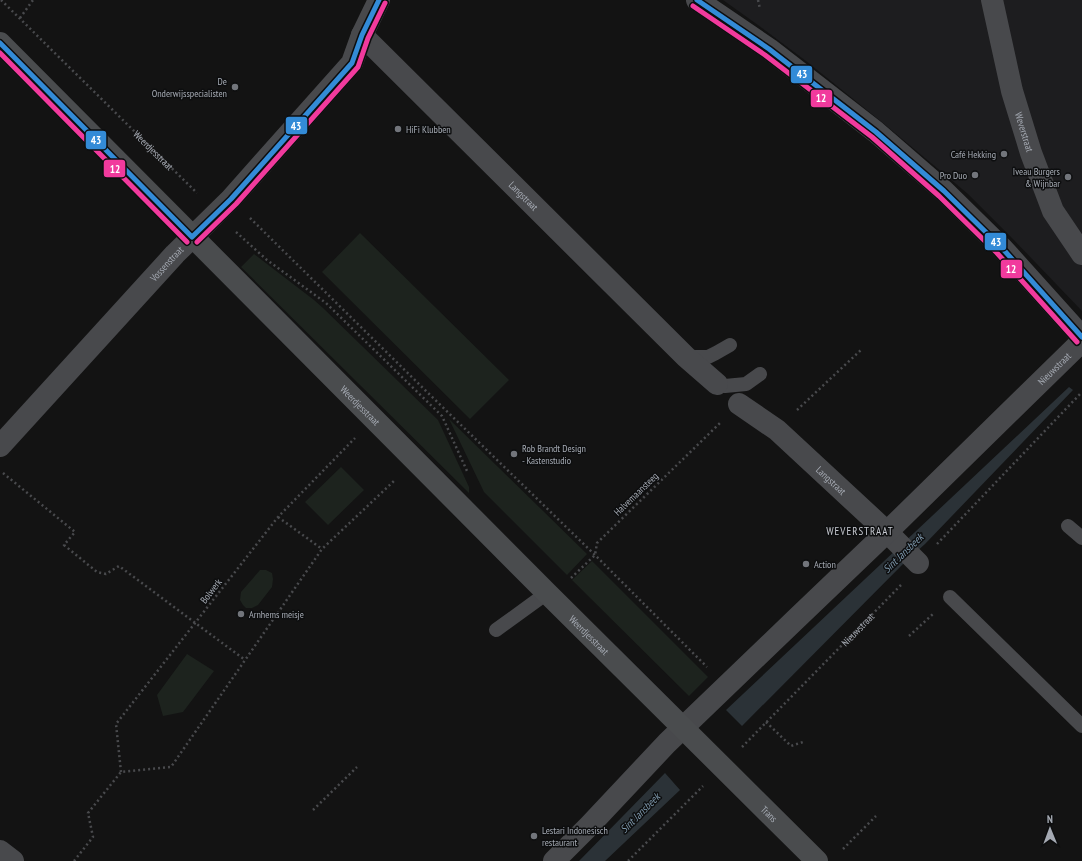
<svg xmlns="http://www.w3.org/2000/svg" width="1082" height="861" viewBox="0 0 1082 861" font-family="'PT Sans Narrow',sans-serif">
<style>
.built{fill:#1d1d1f}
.green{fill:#1d231e}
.water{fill:#2b3237}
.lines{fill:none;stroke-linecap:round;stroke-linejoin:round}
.path{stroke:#494a4d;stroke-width:2.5;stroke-dasharray:2 3;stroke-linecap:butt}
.lane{stroke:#48494c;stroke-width:14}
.street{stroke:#48494c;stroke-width:22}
.primary{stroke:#4a4c4e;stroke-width:22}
.bus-1-casing{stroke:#0d0e0f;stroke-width:8}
.bus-2-casing{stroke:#0d0e0f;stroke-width:8}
.bus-1{stroke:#338bd7;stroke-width:5}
.bus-2{stroke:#f13a9d;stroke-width:5}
.poi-dot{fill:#72757b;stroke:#0d0e0f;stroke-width:1.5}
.labels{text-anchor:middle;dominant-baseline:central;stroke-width:3;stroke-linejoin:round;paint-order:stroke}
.poi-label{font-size:10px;fill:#a5aab3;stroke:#0d0e0f;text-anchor:start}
.street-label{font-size:10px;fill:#a5aab3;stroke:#0d0e0f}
.neighbourhood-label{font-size:11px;letter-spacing:1px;fill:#c6c9d0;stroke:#0d0e0f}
.water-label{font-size:11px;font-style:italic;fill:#7e98ac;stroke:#0d0e0f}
.line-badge{stroke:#0d0e0f;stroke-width:1.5}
.badge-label{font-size:11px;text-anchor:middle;font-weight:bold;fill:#fff}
</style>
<rect width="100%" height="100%" fill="#131313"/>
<!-- built -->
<path class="built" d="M 723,0 L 1082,0 L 1082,311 L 1011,237 L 968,194 L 949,178 L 883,123 L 806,61 L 758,25 Z"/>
<!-- green -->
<path class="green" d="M 360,233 L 509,380 L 470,419 L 322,272 Z
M 254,254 L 314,300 L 323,308 L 438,420 L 469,487 L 469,493 L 241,267 Z
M 449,419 L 587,554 L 567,575 L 484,492 Z
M 341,467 L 364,490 L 328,525 L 305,502 Z
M 592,561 L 708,677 L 689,696 L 572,580 Z
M 260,570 L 266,570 L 272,573 L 273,579 L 272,587 L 258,605 L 252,608 L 246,608 L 243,605 L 240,600 L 241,592 Z
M 187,654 L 214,671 L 183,712 L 163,716 L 157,695 Z"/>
<!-- water -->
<path class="water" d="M 1069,387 L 1073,390 L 925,544 L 904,563 L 742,726 L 726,710 Z
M 665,773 L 680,790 L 605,861 L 579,861 Z"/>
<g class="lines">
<!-- path -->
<g class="path">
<path id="s1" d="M 1,0 L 197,193"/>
<path d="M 758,0 L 760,9"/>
<path d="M 20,18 L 33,0"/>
<path d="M 250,218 L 426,391 L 595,555 L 707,667"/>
<path d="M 236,232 L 267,260 L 326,303 L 442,416 L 467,471"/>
<path d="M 797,410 L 862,349"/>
<path d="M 3,473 L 75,532 L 64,545 L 97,572 L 106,574 L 119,566 L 245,660"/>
<path d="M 278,517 L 322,549"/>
<path d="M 937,544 L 1082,392"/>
<path d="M 571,578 L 595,555 L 597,543 L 720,423"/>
<path d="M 909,636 L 933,614"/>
<path d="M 766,722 L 791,746 L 803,742"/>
<path id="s2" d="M 742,747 L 901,585"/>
<path d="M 121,772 L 116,724 L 278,517 L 355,438"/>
<path d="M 313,810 L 357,767"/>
<path d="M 843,849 L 876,816"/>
<path d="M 74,861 L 93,837 L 88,813 L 121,772 L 171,767 L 322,549 L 395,480"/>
<path d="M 628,861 L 703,786"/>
</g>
<!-- lane -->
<path class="lane" d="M 686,357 L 708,357 L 716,353 L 730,345
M 717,384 L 725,386 L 746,384 L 760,374
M 1068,526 L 1082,538
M 950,597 L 1082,726
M 496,630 L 547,593"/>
<!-- street -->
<g class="street">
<path d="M 697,0 L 769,49 L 876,132 L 944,191 L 1002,248 L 1082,337"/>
<path id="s3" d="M 992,0 L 1012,91 L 1031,153 L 1053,211 L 1082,254"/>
<path id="s4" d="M 362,35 L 686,357 L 717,384"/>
<path id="s5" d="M 739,404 L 777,430 L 887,532 L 918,563"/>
<path id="s6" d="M 0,446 L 175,254 L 231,199 L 352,63 L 362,35 L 379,0"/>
<path d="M 0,851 L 13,861"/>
<path id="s7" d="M 554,861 L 589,826 L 667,743 L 795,620 L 887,532 L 1082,341"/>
</g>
<!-- primary -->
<path class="primary" id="s8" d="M 0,43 L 547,593 L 817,861"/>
<!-- bus-1 casing -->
<g class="bus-1-casing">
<path id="bus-1" d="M 697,0 L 769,49 L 876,132 L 944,191 L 1002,248 L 1082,337
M 0,43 L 192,237
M 192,237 L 231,199 L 352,63 L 362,35 L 379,0"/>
</g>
<!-- bus-2 casing -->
<g class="bus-2-casing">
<path id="bus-2" d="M 693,6 L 765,55 L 872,137 L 939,196 L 997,253 L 1077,342
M 0,53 L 187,242
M 197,242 L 236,204 L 358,67 L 368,38 L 385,3"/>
</g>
<!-- bus-1 -->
<use href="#bus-1" class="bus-1"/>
<!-- bus-2 -->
<use href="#bus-2" class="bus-2"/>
</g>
<!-- markers -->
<g class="poi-dot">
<circle cx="235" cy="87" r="4"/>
<circle cx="398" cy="129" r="4"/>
<circle cx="1004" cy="154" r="4"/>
<circle cx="975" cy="175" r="4"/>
<circle cx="1068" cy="177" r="4"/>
<circle cx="514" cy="454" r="4"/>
<circle cx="806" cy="564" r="4"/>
<circle cx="241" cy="614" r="4"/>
<circle cx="534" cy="836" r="4"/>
</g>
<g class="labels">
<!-- poi labels -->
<g class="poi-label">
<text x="227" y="81" text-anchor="end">De<tspan x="227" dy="12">Onderwijsspecialisten</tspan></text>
<text x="406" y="129">HiFi Klubben</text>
<text x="996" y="154" text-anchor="end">Café Hekking</text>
<text x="1060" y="171" text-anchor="end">Iveau Burgers<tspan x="1060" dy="12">&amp; Wijnbar</tspan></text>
<text x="967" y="175" text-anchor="end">Pro Duo</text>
<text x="522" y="448">Rob Brandt Design<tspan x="522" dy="12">- Kastenstudio</tspan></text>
<text x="814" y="564">Action</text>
<text x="249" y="614">Arnhems meisje</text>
<text x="542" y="830">Lestari Indonesisch<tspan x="542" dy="12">restaurant</tspan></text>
</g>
<!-- street labels -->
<g class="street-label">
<text stroke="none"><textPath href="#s3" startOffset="136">Weverstraat</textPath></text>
<text stroke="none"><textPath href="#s1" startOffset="214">Weerdjesstraat</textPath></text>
<text stroke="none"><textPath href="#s4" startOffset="228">Langstraat</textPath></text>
<text stroke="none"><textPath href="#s6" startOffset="247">Vossenstraat</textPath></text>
<text stroke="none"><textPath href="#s7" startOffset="702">Nieuwstraat</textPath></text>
<text stroke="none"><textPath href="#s8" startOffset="511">Weerdjesstraat</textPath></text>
<text stroke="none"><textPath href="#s5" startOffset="120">Langstraat</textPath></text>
<text transform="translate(636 494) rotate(-44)">Halvemaansteeg</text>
<text transform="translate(211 591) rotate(-52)">Bolwerk</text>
<text stroke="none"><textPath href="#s2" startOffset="165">Nieuwstraat</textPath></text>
<text stroke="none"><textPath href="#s8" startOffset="835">Weerdjesstraat</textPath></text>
<text stroke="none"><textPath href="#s8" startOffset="1089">Trans</textPath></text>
</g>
<!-- neighbourhood labels -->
<g class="neighbourhood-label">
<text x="860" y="531">WEVERSTRAAT</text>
</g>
<!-- water labels -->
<g class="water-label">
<text transform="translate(903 553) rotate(-44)">Sint Jansbeek</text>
<text transform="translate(640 813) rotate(-45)">Sint Jansbeek</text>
</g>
</g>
<g class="line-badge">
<rect x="790" y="65" width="23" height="19" rx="4" fill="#338bd7"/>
<rect x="810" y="89" width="23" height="19" rx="4" fill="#f13a9d"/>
<rect x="285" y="116" width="23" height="19" rx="4" fill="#338bd7"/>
<rect x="85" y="130" width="22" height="20" rx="4" fill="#338bd7"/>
<rect x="103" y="159" width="23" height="19" rx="4" fill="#f13a9d"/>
<rect x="984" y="232" width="23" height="19" rx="4" fill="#338bd7"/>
<rect x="1000" y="259" width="23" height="20" rx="4" fill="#f13a9d"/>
</g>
<g class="badge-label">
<text x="802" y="78">43</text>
<text x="821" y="102">12</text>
<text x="296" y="130">43</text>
<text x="96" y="144">43</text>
<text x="115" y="173">12</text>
<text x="996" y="246">43</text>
<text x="1011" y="273">12</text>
</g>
<!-- north arrow -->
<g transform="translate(1050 829) rotate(359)" stroke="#0d0e0f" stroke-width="3" paint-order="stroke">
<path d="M0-3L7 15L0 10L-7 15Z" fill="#a5aab3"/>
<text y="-6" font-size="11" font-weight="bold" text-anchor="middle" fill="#a5aab3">N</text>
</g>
</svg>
